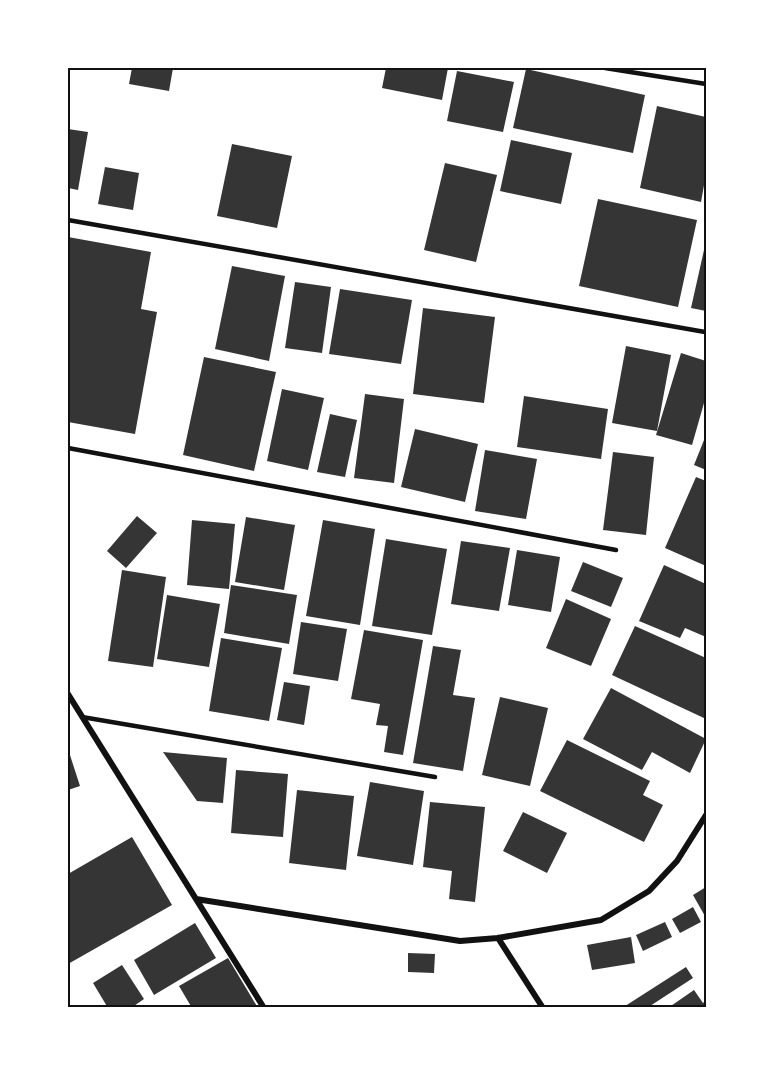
<svg xmlns="http://www.w3.org/2000/svg" width="774" height="1075" viewBox="0 0 774 1075" font-family="'Roboto Serif',serif">
<style>
.building{fill:#353535}
.lines{fill:none;stroke-linecap:round;stroke-linejoin:round}
.service{stroke:#111;stroke-width:4.5}
.minor{stroke:#111;stroke-width:6}
.neatline{fill:none;stroke:#111;stroke-width:2}
</style>
<rect width="100%" height="100%" fill="#fff"/>
<!-- building -->
<path class="building" d="M 132,68 L 173,68 L 169,91 L 129,84 Z
M 386,68 L 448,68 L 442,100 L 382,88 Z
M 526,69 L 645,95 L 633,153 L 513,128 Z
M 457,71 L 514,82 L 503,132 L 447,121 Z
M 657,106 L 706,117 L 706,174 L 701,202 L 640,188 Z
M 68,129 L 88,132 L 78,190 L 68,188 Z
M 511,140 L 572,153 L 561,204 L 500,191 Z
M 232,144 L 292,156 L 277,228 L 217,216 Z
M 445,163 L 497,175 L 476,262 L 424,250 Z
M 105,167 L 139,173 L 133,210 L 98,204 Z
M 598,199 L 697,220 L 678,307 L 579,286 Z
M 68,237 L 151,252 L 141,309 L 157,312 L 135,434 L 68,422 Z
M 704,250 L 706,251 L 706,311 L 691,308 Z
M 232,266 L 285,276 L 269,361 L 215,349 Z
M 295,282 L 331,287 L 322,353 L 285,348 Z
M 340,289 L 412,300 L 401,364 L 329,354 Z
M 423,308 L 495,317 L 484,403 L 413,394 Z
M 626,346 L 671,355 L 657,431 L 612,423 Z
M 681,353 L 706,361 L 706,396 L 692,445 L 656,435 Z
M 204,357 L 276,372 L 254,471 L 183,455 Z
M 282,389 L 324,398 L 308,470 L 267,461 Z
M 365,394 L 404,399 L 394,483 L 354,478 Z
M 524,396 L 608,409 L 601,459 L 517,447 Z
M 330,414 L 357,420 L 345,477 L 317,472 Z
M 415,429 L 478,444 L 465,502 L 401,487 Z
M 706,435 L 706,470 L 694,465 Z
M 485,450 L 537,459 L 526,519 L 475,511 Z
M 613,452 L 654,457 L 646,535 L 603,530 Z
M 696,477 L 706,481 L 706,566 L 665,548 Z
M 137,516 L 157,533 L 126,568 L 107,551 Z
M 246,517 L 295,525 L 284,590 L 235,582 Z
M 192,520 L 235,524 L 229,589 L 187,585 Z
M 323,520 L 375,529 L 360,625 L 306,616 Z
M 386,539 L 447,549 L 432,635 L 372,626 Z
M 461,541 L 510,548 L 499,611 L 451,604 Z
M 517,550 L 560,557 L 551,612 L 508,605 Z
M 583,562 L 623,578 L 611,607 L 571,591 Z
M 664,565 L 706,584 L 706,637 L 685,628 L 680,638 L 639,621 Z
M 122,570 L 166,577 L 153,667 L 108,661 Z
M 231,585 L 297,595 L 289,644 L 224,633 Z
M 167,595 L 220,604 L 209,667 L 157,659 Z
M 566,599 L 611,619 L 591,666 L 546,648 Z
M 301,622 L 347,629 L 338,681 L 293,674 Z
M 635,626 L 706,658 L 706,719 L 612,675 Z
M 364,630 L 423,640 L 403,755 L 384,752 L 388,726 L 376,725 L 380,704 L 351,699 Z
M 221,638 L 282,648 L 269,721 L 209,711 Z
M 433,646 L 461,650 L 453,695 L 475,698 L 463,771 L 413,763 Z
M 284,682 L 310,686 L 304,725 L 277,720 Z
M 611,688 L 706,739 L 690,773 L 652,752 L 642,770 L 583,739 Z
M 500,697 L 548,708 L 530,786 L 482,775 Z
M 567,740 L 650,781 L 643,795 L 663,805 L 644,842 L 540,791 Z
M 68,752 L 69,752 L 80,786 L 68,790 Z
M 163,752 L 227,758 L 223,803 L 197,801 Z
M 236,770 L 288,774 L 283,837 L 231,833 Z
M 370,782 L 424,791 L 413,865 L 357,856 Z
M 297,790 L 354,796 L 346,870 L 289,863 Z
M 430,802 L 485,807 L 475,902 L 449,899 L 452,871 L 423,867 Z
M 523,812 L 567,833 L 547,873 L 503,851 Z
M 132,837 L 172,905 L 68,964 L 68,874 Z
M 706,887 L 706,918 L 693,895 Z
M 693,907 L 701,922 L 680,933 L 672,919 Z
M 665,922 L 672,937 L 643,951 L 636,935 Z
M 195,923 L 216,958 L 154,995 L 134,960 Z
M 631,937 L 635,963 L 592,970 L 587,945 Z
M 408,953 L 435,954 L 434,973 L 408,972 Z
M 228,958 L 258,1008 L 192,1008 L 179,986 Z
M 122,965 L 144,999 L 131,1008 L 108,1008 L 93,983 Z
M 686,967 L 693,978 L 647,1008 L 622,1008 Z
M 694,990 L 703,1003 L 706,1000 L 706,1008 L 668,1008 Z"/>
<g class="lines">
<!-- service -->
<path class="service" d="M 605,68 L 706,84
M 68,220 L 705,332
M 68,448 L 616,550
M 82,717 L 435,777"/>
<!-- minor -->
<path class="minor" d="M 68,694 L 264,1008
M 196,899 L 460,941 L 498,938 L 601,920 L 649,891 L 677,861 L 706,815
M 498,938 L 543,1008"/>
</g>
<!-- border -->
<rect width="774" height="1075" fill="none" stroke="#ffffff" stroke-width="138"/>
<rect x="69" y="69" width="636" height="937" class="neatline"/>
</svg>
